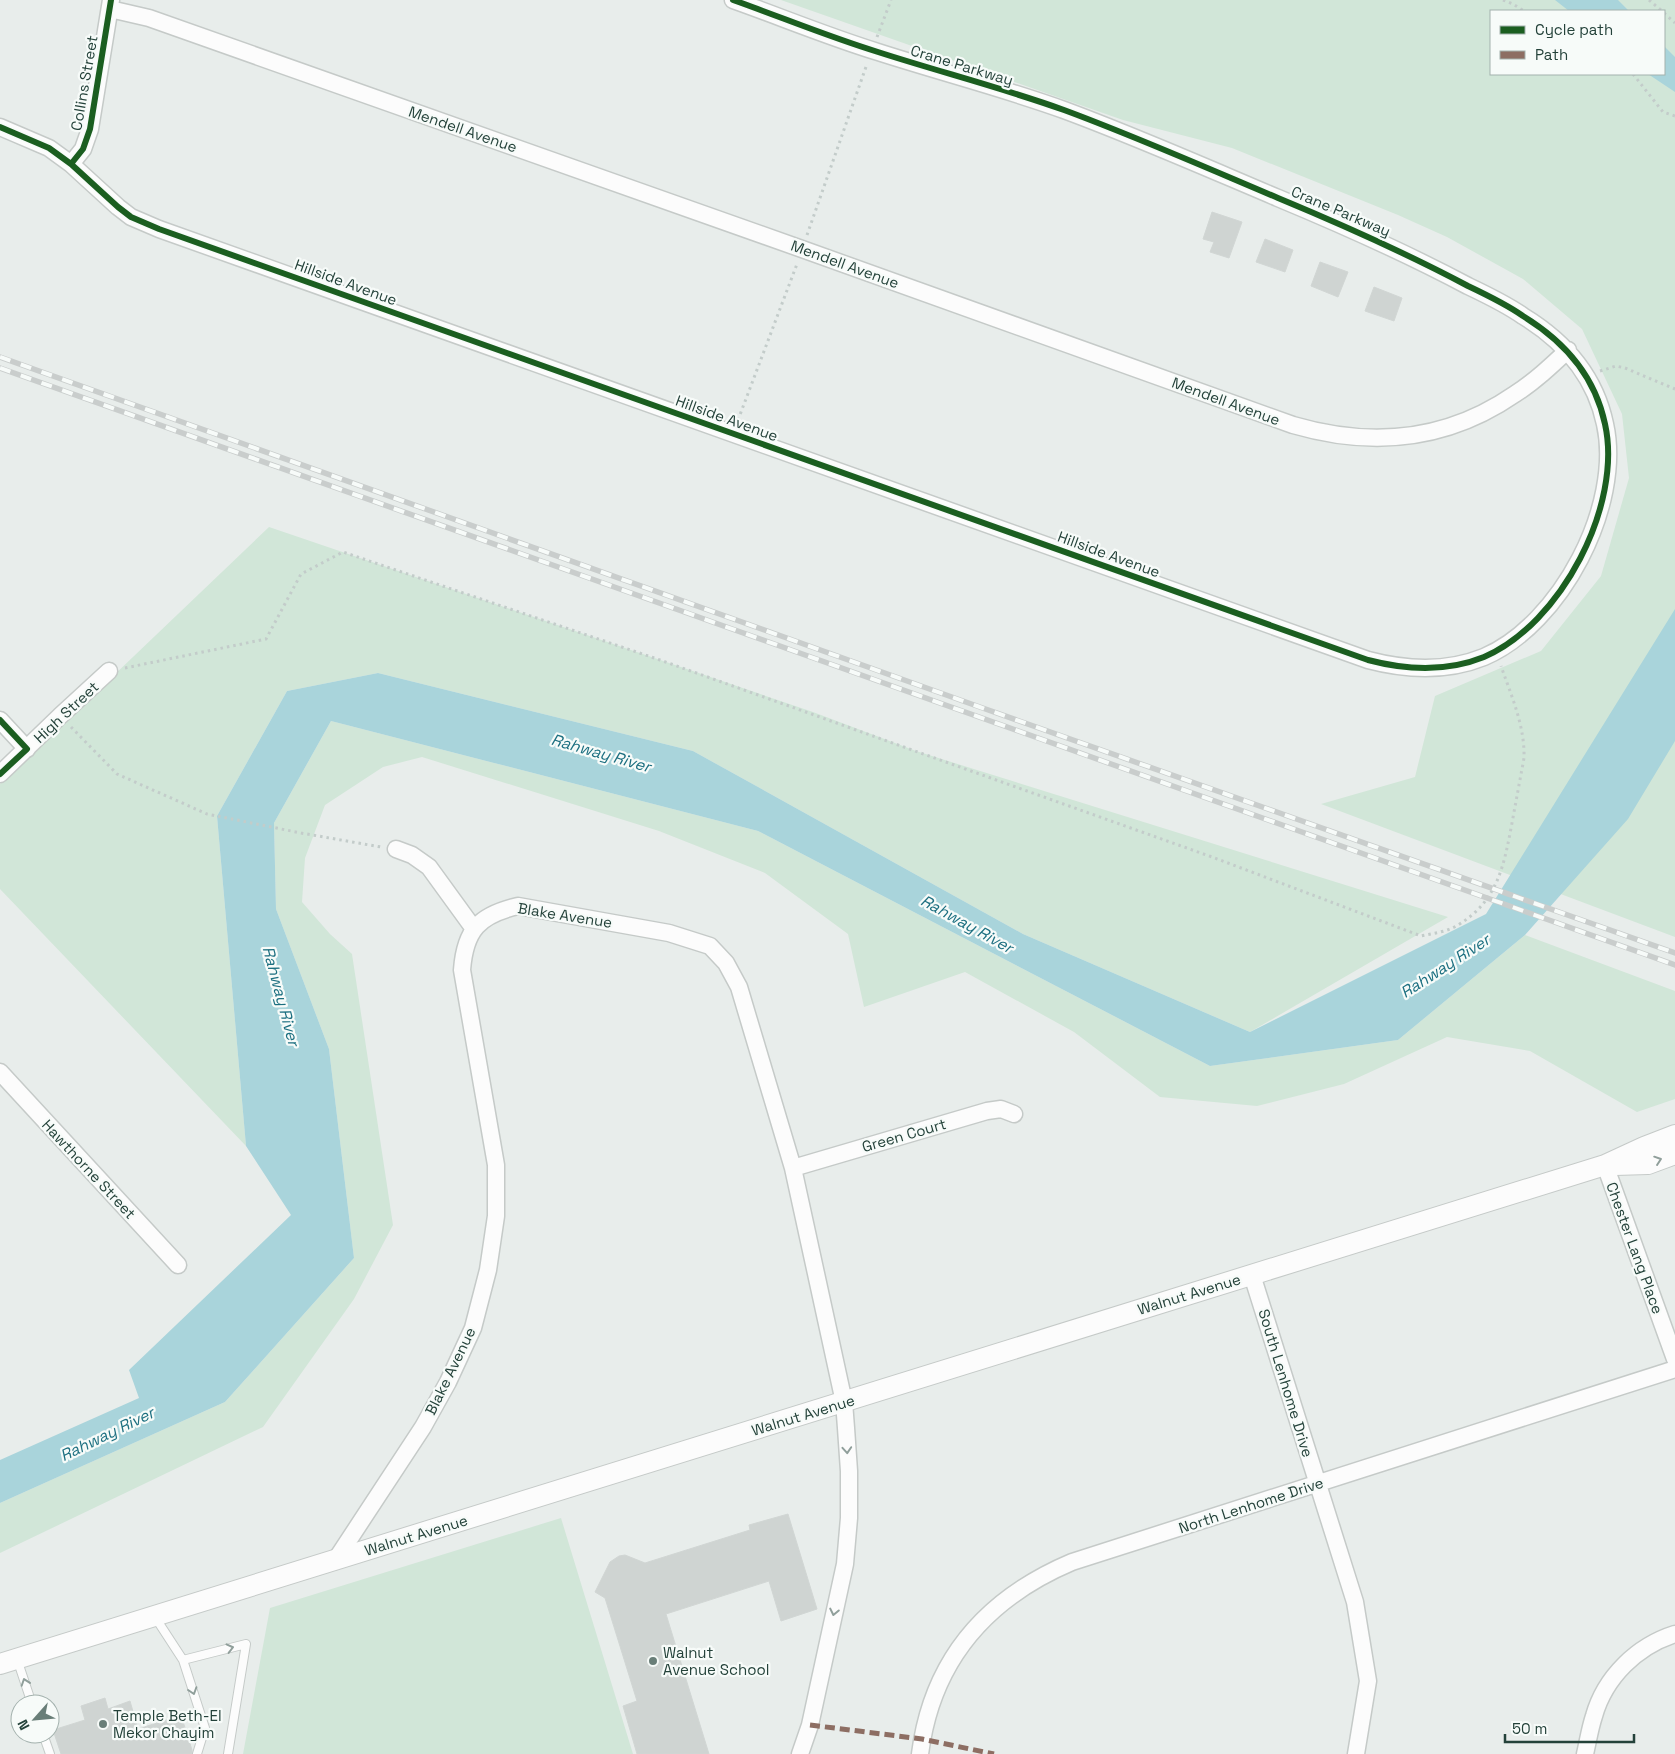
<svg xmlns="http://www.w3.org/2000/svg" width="1675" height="1754" viewBox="0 0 1675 1754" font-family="'Space Grotesk',sans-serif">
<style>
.green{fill:#d1e6d8;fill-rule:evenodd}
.water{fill:#a9d4db}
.building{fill:#cfd4d2;stroke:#d1d6d4}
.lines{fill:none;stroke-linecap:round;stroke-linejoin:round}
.service-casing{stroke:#c5cac8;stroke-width:10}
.minor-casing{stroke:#c5cac8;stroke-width:19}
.tertiary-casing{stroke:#c5cac8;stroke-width:22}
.path{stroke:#c3ccca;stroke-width:3;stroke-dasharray:2.5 4;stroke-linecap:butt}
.service{stroke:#fcfcfc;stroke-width:8}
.minor{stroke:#fcfcfc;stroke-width:16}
.tertiary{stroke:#fcfcfc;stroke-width:20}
.rail-casing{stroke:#c9cdcc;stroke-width:5.5}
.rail{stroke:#f7fbf9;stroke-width:4;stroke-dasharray:11;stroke-linecap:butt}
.quiet{stroke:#8d6e63;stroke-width:5;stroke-dasharray:10 5;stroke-linecap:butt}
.cycleway-casing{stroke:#f7fbf9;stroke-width:9}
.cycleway{stroke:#1b5e20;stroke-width:6}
.oneway{stroke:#909f9b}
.poi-dot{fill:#697e78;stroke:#f7fbf9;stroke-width:2}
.labels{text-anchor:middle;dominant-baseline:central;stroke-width:4.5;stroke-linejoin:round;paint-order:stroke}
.street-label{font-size:15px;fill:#24423a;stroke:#f7fbf9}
.poi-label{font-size:15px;fill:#24423a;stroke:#f7fbf9;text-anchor:start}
.water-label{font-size:16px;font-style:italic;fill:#1c6f80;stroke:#f7fbf9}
</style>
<rect width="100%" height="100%" fill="#e8edeb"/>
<!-- green -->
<path class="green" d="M 781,0 L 1675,0 L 1675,937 L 1321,804 L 1415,777 L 1435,696 L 1541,651 L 1601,576 L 1629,478 L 1622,414 L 1582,329 L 1523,279 L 1447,237 L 1398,215 L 1232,148 L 1123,120 ZM 1491,11 L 1664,11 L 1664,74 L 1491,74 Z
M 269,527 L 813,712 L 916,751 L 1448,917 L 1250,1032 L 1023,934 L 693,751 L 378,673 L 287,691 L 217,816 L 246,1146 L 0,889 L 0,784 Z
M 331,721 L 758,831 L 1210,1066 L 1398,1040 L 1525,935 L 1675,991 L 1675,1099 L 1637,1112 L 1530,1051 L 1447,1037 L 1344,1084 L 1257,1106 L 1160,1097 L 1074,1032 L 965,972 L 864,1007 L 848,934 L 765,873 L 659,831 L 422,757 L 383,767 L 325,805 L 305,858 L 302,902 L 330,934 L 352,954 L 393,1225 L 354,1299 L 263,1427 L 0,1553 L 0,1503 L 225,1402 L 354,1258 L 329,1049 L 276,909 L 274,823 Z
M 561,1518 L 633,1754 L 243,1754 L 270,1608 Z"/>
<!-- water -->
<path class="water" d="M 1555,0 L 1618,0 L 1629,11 L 1569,11 Z
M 1664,46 L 1675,57 L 1675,92 L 1648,74 L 1664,74 Z
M 1675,609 L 1675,741 L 1628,819 L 1525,935 L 1398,1040 L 1210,1066 L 758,831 L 331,721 L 274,823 L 276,909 L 329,1049 L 354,1258 L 225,1402 L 0,1503 L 0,1460 L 139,1398 L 129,1370 L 291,1215 L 246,1146 L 217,816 L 287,691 L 378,673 L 693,751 L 1023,934 L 1250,1032 L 1486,914 Z"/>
<!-- building -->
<path class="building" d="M 1212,212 L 1242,222 L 1229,258 L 1210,252 L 1214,242 L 1203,239 Z
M 1265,239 L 1293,250 L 1285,272 L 1256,262 Z
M 1320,262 L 1348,272 L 1338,297 L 1311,286 Z
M 1374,287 L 1402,298 L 1394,321 L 1365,311 Z
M 788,1514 L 817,1609 L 781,1621 L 769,1581 L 666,1614 L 709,1754 L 637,1754 L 623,1706 L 637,1701 L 605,1598 L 595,1592 L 610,1562 L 619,1556 L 625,1555 L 645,1563 L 750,1530 L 749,1525 Z
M 105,1698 L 108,1709 L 130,1701 L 138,1729 L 181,1715 L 192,1750 L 192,1754 L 61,1754 L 53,1730 L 85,1720 L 81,1706 Z"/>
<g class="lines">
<!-- service casing -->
<g class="service-casing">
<path id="service" d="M 155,1617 L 183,1660 L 205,1728 L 197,1754
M 17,1659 L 32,1704
M 183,1660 L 246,1644 L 228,1754
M 43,1734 L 50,1754"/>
</g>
<!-- minor casing -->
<g class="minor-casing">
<path id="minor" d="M 110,9 L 149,18 L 802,249 L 1293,425 C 1372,448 1447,441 1515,394 C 1534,382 1551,366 1568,350
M 0,127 L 49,148 L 71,164 L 118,207 L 131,217 L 159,229 L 1368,660 C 1406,670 1447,672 1484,657 C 1561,624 1623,505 1605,424 C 1595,376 1564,341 1523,316 C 1506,304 1487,295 1468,286 C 1406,253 1343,225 1278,198 C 1207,168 1137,137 1064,110 C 1003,88 940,72 878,52 C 829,37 781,17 733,0
M 71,164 L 83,149 L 90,129 L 111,0
M 0,720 L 27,749
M 0,774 L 60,716 L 109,671
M 396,849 L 412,855 L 429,867 L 474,929
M 0,1072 L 178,1265
M 1605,1165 L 1675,1359
M 793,1168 L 987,1111 L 1001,1109 L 1014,1114
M 1252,1275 L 1355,1602 L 1368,1681 L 1356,1754
M 335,1561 L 423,1427 L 448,1382 L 473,1328 L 488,1270 L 496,1216 L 496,1165 L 462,970 C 465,930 479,915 518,906 L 669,933 L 710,946 L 726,963 L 739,987 L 793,1168 L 844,1402 L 846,1428 L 849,1471 L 849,1518 L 845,1564 L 810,1725 L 800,1754
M 920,1754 C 932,1660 987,1598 1072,1562 L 1675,1369
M 1585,1754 C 1588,1741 1590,1728 1594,1716 C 1605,1677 1637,1646 1675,1634"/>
</g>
<!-- tertiary casing -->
<g class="tertiary-casing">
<path id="tertiary" d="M 1615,1165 L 1648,1164 L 1675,1154
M 0,1664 L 1605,1165 L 1644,1147 L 1675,1135"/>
</g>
<!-- path -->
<path class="path" d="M 1503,0 L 1513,4 L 1524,11
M 1649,0 L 1662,11
M 1664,13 L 1675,23
M 877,37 L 891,0
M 1633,74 L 1663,112 L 1675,116
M 807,235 L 867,64
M 1600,371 L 1616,366 L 1625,368 L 1675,389
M 738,420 L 797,264
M 125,668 L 266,639 L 301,574 L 343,552 L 660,660 L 1212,857 L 1421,936 C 1434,933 1447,932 1458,925 C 1498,901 1504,865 1512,823 C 1516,801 1520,780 1524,758 C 1525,726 1511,695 1501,666
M 71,727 L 117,774 L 207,814 L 301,833 L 381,847"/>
<!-- service -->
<use href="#service" class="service"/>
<!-- minor -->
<use href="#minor" class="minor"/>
<!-- tertiary -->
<use href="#tertiary" class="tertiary"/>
<!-- rail casing -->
<g class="rail-casing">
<path id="rail" d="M 0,357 L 977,706 L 1675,953
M 0,368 L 1675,965"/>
</g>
<!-- rail -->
<use href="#rail" class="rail"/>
<!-- quiet -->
<path class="quiet" d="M 810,1725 L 922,1739 L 994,1754"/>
<!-- cycleway casing -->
<g class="cycleway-casing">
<path id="cycleway" d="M 0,127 L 49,148 L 71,164 L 118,207 L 131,217 L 159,229 L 1368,660 C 1406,670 1447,672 1484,657 C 1561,624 1623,505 1605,424 C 1595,376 1564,341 1523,316 C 1506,304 1487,295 1468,286 C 1406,253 1343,225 1278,198 C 1207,168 1137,137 1064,110 C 1003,88 940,72 878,52 C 829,37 781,17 733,0
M 71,164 L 83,149 L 90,129 L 111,0
M 0,720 L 27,749 L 0,774"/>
</g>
<!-- cycleway -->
<use href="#cycleway" class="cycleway"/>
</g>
<!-- one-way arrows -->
<defs><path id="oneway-chevron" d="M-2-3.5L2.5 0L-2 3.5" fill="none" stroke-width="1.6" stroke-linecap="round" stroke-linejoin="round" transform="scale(1.25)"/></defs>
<g class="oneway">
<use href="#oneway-chevron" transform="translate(1658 1160) rotate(-19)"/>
<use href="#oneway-chevron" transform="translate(847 1450) rotate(86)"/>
<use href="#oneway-chevron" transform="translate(834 1612) rotate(102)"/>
<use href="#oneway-chevron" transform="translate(230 1648) rotate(-14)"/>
<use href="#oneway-chevron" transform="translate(25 1682) rotate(-109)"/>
<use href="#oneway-chevron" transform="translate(193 1691) rotate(72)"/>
</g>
<!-- markers -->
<g class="poi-dot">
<circle cx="653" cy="1661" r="5"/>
<circle cx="103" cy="1724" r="5"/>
</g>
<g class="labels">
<!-- street labels -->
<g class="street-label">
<text transform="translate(962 65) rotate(17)">Crane Parkway</text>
<text transform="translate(84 83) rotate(-80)">Collins Street</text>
<text transform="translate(463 129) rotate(19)">Mendell Avenue</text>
<text transform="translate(1341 211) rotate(23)">Crane Parkway</text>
<text transform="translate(845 264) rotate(20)">Mendell Avenue</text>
<text transform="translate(346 282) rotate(20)">Hillside Avenue</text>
<text transform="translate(1226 401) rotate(20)">Mendell Avenue</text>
<text transform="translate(727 418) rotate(20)">Hillside Avenue</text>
<text transform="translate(1109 554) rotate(20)">Hillside Avenue</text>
<text transform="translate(66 712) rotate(-43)">High Street</text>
<text transform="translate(565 915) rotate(9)">Blake Avenue</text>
<text transform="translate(904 1135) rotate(-16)">Green Court</text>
<text transform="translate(89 1169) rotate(47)">Hawthorne Street</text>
<text transform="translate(1635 1248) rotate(70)">Chester Lang Place</text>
<text transform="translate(1189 1294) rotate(-17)">Walnut Avenue</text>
<text transform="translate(450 1371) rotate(-64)">Blake Avenue</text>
<text transform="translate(1286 1383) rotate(73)">South Lenhome Drive</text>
<text transform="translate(803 1415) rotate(-17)">Walnut Avenue</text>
<text transform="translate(1251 1505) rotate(-18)">North Lenhome Drive</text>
<text transform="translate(416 1535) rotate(-17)">Walnut Avenue</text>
</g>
<!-- poi labels -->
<g class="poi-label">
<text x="663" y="1652">Walnut<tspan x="663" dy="17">Avenue School</tspan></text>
<text x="113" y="1715">Temple Beth-El<tspan x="113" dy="17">Mekor Chayim</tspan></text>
</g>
<!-- water labels -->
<g class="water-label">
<text transform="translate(601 753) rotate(16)">Rahway River</text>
<text transform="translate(967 924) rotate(29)">Rahway River</text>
<text transform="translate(1445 966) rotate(-33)">Rahway River</text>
<text transform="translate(281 996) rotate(75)">Rahway River</text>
<text transform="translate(107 1434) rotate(-26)">Rahway River</text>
</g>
</g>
<!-- legend -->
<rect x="1490" y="10" width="175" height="65" fill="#f7fbf9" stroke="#a3b1ad"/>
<rect x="1500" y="26" width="25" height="8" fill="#1b5e20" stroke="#a3b1ad"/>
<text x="1535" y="35" font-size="15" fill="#24423a">Cycle path</text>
<rect x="1500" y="51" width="25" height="8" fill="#8d6e63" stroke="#a3b1ad"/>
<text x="1535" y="60" font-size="15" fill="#24423a">Path</text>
<!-- north arrow -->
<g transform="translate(35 1719) rotate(243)"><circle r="24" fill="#f7fbf9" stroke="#a3b1ad"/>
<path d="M0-4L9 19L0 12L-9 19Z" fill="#697e78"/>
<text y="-8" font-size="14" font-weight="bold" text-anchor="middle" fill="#24423a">N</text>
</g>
<!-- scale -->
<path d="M1505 1734v8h129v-8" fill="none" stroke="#24423a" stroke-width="2.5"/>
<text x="1512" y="1734" font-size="15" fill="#24423a" stroke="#f7fbf9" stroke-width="4" paint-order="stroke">50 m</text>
</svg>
